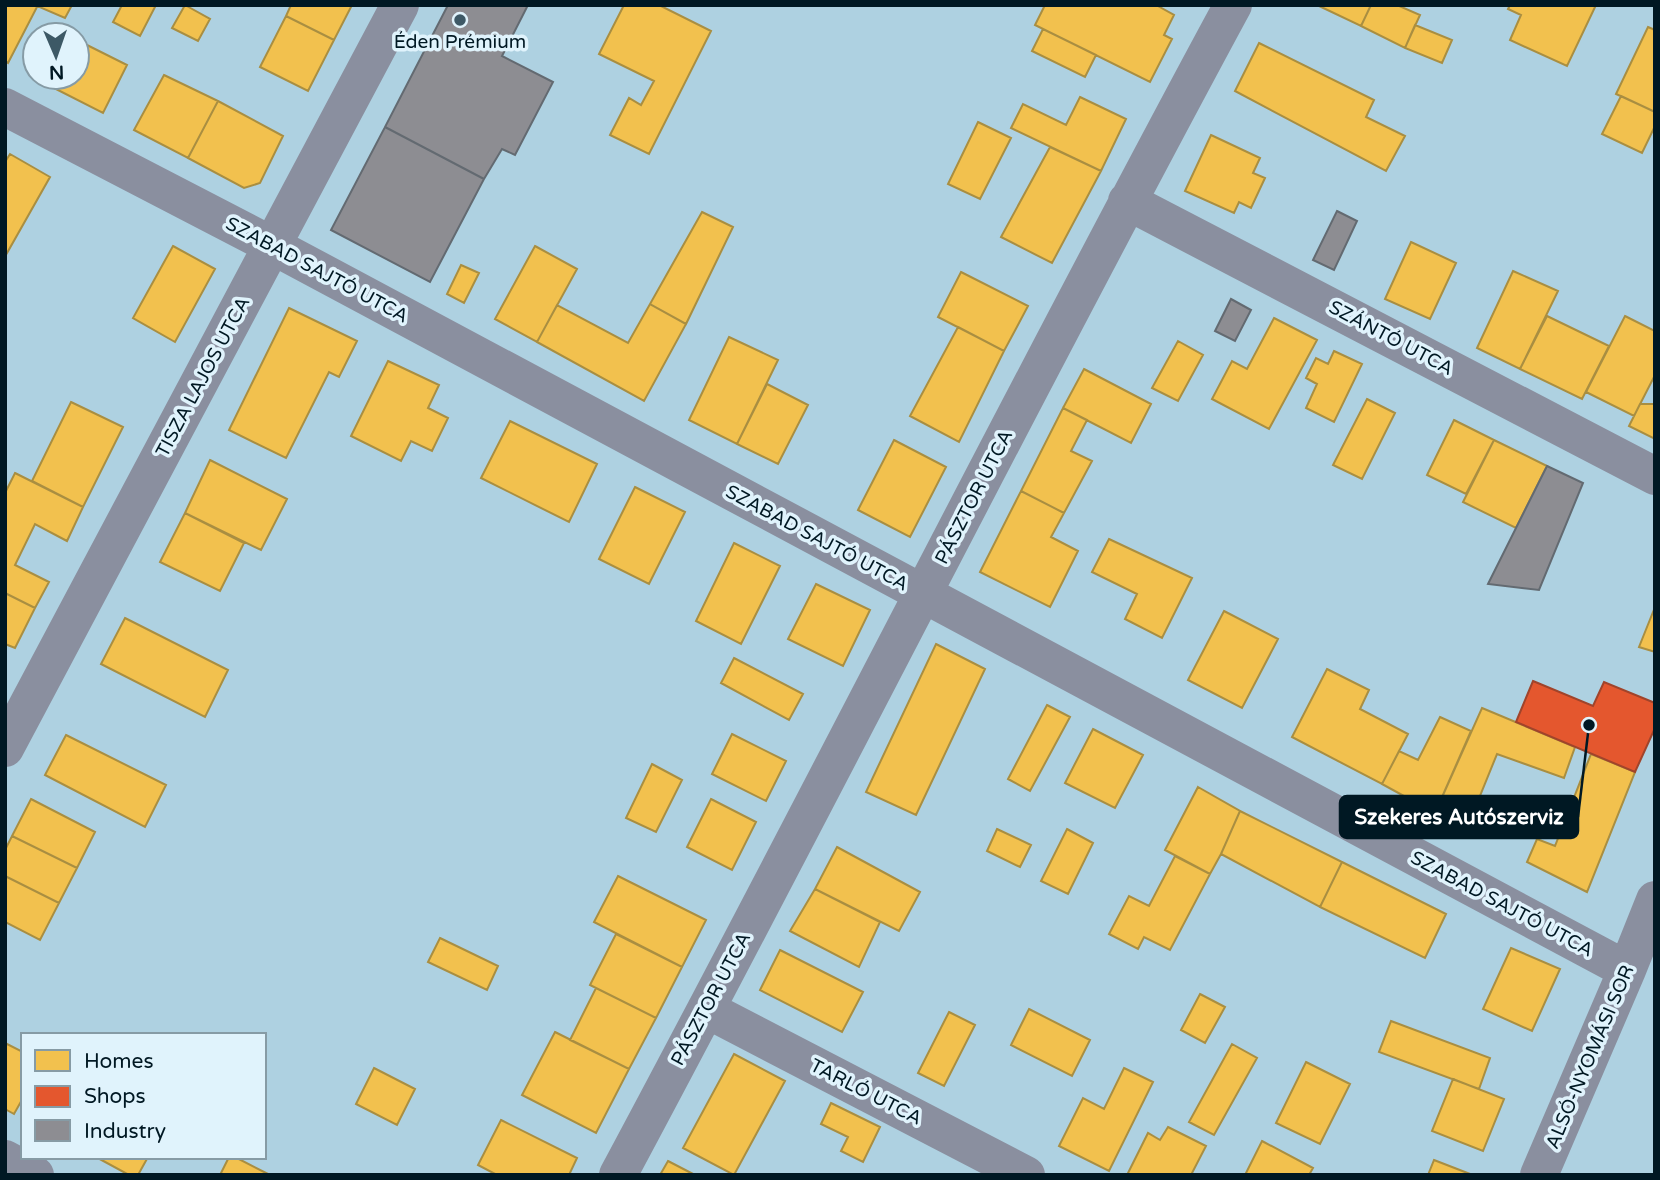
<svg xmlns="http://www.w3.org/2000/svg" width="1660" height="1180" viewBox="0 0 1660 1180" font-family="'Varela Round',sans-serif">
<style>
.homes{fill:#f2c14e;stroke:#a98e41;stroke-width:2}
.shops{fill:#e4572e;stroke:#a0442b;stroke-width:2}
.industry{fill:#8d8d92;stroke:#636a71;stroke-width:2}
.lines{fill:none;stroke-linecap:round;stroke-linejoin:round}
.minor{stroke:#8a8f9f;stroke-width:38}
.poi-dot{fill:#3d5966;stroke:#e0f3fc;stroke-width:2.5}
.labels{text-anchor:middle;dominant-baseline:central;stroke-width:7;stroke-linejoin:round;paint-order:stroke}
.poi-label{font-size:19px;fill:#001823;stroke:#e0f3fc}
.street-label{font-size:19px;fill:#001823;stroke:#e0f3fc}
.leader{fill:none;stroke:#001823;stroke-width:2.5}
.callout-dot{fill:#001823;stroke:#e0f3fc;stroke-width:2.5}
.callout{fill:#001823;stroke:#001823;stroke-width:2.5}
.callout-label{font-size:21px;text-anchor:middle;font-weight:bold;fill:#fff}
</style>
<rect width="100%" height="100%" fill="#aed1e1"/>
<!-- homes -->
<path class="homes" d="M 5,5 L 38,5 L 8,63 L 5,61 Z
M 38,5 L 72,5 L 65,18 L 37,6 Z
M 122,5 L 156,5 L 140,36 L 113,22 Z
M 185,5 L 210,19 L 198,41 L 172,28 Z
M 291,5 L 352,5 L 334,40 L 286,16 Z
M 624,5 L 659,5 L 711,31 L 649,154 L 610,135 L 629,98 L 641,105 L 654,81 L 599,54 Z
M 1045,5 L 1156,5 L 1174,15 L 1164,35 L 1172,39 L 1150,82 L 1035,25 Z
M 1317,5 L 1371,5 L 1361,26 Z
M 1371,5 L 1397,5 L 1420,15 L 1405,48 L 1361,26 Z
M 1510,5 L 1596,5 L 1567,66 L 1510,40 L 1521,15 L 1508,9 Z
M 286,16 L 334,40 L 308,91 L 260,67 Z
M 1415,25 L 1452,40 L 1442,63 L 1405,48 Z
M 1648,27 L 1655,30 L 1655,112 L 1616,94 Z
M 1043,29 L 1096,55 L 1085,77 L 1032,51 Z
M 77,40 L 127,65 L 103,113 L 50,86 L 55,77 L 77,77 Z
M 1259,43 L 1374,100 L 1366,117 L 1405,136 L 1386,171 L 1235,91 Z
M 164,75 L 218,101 L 188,158 L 134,130 Z
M 1621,96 L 1655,112 L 1655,126 L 1642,153 L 1602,134 Z
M 1080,97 L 1126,119 L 1101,171 L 1011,128 L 1023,104 L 1066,125 Z
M 218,101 L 283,136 L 260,183 L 244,188 L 188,158 Z
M 978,122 L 1011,138 L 980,199 L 948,184 Z
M 1211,135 L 1260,158 L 1253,173 L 1265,178 L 1251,208 L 1239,202 L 1234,213 L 1185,191 Z
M 1050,147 L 1101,171 L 1052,263 L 1001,237 Z
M 10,154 L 50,177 L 7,253 L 5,251 L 5,162 Z
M 702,212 L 733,227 L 686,324 L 650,304 Z
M 1411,242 L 1456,263 L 1430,319 L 1385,299 Z
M 173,246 L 215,269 L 175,342 L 133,318 Z
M 535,246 L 577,269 L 537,342 L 495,319 Z
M 461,265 L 479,273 L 464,303 L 447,294 Z
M 1513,271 L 1558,291 L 1520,369 L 1477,348 Z
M 961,272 L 1028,306 L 1004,351 L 938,317 Z
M 650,304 L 686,324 L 644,401 L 537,342 L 557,305 L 628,343 Z
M 289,308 L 357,341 L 339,377 L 329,372 L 286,458 L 229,430 Z
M 1547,316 L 1609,346 L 1582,399 L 1520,369 Z
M 1625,316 L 1655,331 L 1655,375 L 1634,416 L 1586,392 Z
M 1274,318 L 1317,340 L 1269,429 L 1212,399 L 1232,361 L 1247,369 Z
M 958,327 L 1004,351 L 959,442 L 910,416 Z
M 729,337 L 778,360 L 737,444 L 689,420 Z
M 1178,341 L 1203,355 L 1178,401 L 1152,388 Z
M 1334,351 L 1362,364 L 1334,422 L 1306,408 L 1317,384 L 1306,378 L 1316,358 L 1328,364 Z
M 388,361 L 439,385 L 428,408 L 448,418 L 432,451 L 411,441 L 401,461 L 351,436 Z
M 1084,369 L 1151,404 L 1131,443 L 1063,408 Z
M 767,384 L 808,405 L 778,464 L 737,444 Z
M 1367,399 L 1395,413 L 1362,479 L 1333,465 Z
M 71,402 L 123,427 L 83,507 L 32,481 Z
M 1640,404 L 1655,404 L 1655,439 L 1629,426 Z
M 1063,408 L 1087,420 L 1071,451 L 1092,461 L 1064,513 L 1021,491 Z
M 1454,420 L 1494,440 L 1466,494 L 1427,475 Z
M 510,421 L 597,464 L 569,522 L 481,478 Z
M 894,440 L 946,467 L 910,537 L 858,510 Z
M 1494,440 L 1547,466 L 1516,528 L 1463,502 Z
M 210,460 L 287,499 L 261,550 L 185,513 Z
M 15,473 L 83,507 L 67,541 L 35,524 L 15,565 L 49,582 L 35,608 L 5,593 L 5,493 Z
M 635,487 L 685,512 L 649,584 L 599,559 Z
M 1021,491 L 1064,513 L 1051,537 L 1078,551 L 1050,607 L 980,572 Z
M 185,513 L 244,543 L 220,591 L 160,562 Z
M 1109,539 L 1192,578 L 1162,638 L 1125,619 L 1137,594 L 1092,572 Z
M 734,543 L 780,566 L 741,644 L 696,621 Z
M 816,584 L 870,610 L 843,666 L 788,639 Z
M 5,593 L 35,608 L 15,648 L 5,644 Z
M 1655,607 L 1655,652 L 1639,647 Z
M 1224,611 L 1278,639 L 1242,708 L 1188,680 Z
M 125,618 L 228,670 L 205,717 L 101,664 Z
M 936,644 L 985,669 L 916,815 L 866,792 Z
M 734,658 L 803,694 L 789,720 L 721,683 Z
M 1327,669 L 1369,690 L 1360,709 L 1408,734 L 1382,784 L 1292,737 Z
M 1047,705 L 1070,717 L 1030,791 L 1008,779 Z
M 1482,708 L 1575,747 L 1564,778 L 1497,754 L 1467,828 L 1435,813 Z
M 1440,717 L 1471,731 L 1435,813 L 1382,784 L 1399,751 L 1418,760 Z
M 1093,729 L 1143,755 L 1115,808 L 1065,783 Z
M 732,734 L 786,761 L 766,801 L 712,774 Z
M 66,735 L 166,785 L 145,827 L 45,775 Z
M 1591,754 L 1635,772 L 1587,892 L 1527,862 L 1537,839 L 1555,846 Z
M 652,764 L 682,780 L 656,832 L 626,818 Z
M 1198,787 L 1240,811 L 1221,854 L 1210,874 L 1165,850 Z
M 31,799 L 95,832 L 77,868 L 12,836 Z
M 711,799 L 756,822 L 732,870 L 687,847 Z
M 1240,811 L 1342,862 L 1320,907 L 1221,854 Z
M 997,829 L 1031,845 L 1020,867 L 987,851 Z
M 1067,829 L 1093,843 L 1068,894 L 1041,881 Z
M 12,836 L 77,868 L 59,903 L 5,876 L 5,850 Z
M 837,847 L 920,892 L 899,931 L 815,889 Z
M 1175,856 L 1210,874 L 1170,950 L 1144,937 L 1138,949 L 1109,934 L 1129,896 L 1149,906 Z
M 1342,862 L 1446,914 L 1425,958 L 1320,907 Z
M 5,876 L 59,903 L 40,940 L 5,922 Z
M 618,876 L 706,920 L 682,967 L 594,922 Z
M 815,889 L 880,922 L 859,967 L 790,931 Z
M 616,934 L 682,967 L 656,1018 L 590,985 Z
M 440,938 L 498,966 L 487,990 L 428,962 Z
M 1511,948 L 1560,969 L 1532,1031 L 1483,1009 Z
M 780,950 L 863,992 L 842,1032 L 760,990 Z
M 596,988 L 656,1018 L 629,1069 L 570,1040 Z
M 1200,994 L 1225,1007 L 1205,1043 L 1181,1030 Z
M 1029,1009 L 1090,1040 L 1072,1076 L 1011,1045 Z
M 949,1012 L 975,1025 L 944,1086 L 918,1073 Z
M 1391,1021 L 1490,1058 L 1479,1089 L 1379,1052 Z
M 555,1032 L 629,1069 L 596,1133 L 522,1095 Z
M 5,1043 L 23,1052 L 23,1098 L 14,1114 L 5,1109 Z
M 1232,1044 L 1257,1058 L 1214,1135 L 1189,1122 Z
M 734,1054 L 785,1081 L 734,1175 L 683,1148 Z
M 1306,1062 L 1350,1084 L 1320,1144 L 1276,1123 Z
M 374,1068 L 415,1089 L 397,1125 L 356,1104 Z
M 1124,1068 L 1153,1082 L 1109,1171 L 1059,1146 L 1083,1098 L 1104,1109 Z
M 1453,1079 L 1504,1099 L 1483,1151 L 1432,1131 Z
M 831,1103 L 880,1127 L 863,1162 L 841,1151 L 848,1137 L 821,1124 Z
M 501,1120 L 577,1158 L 569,1175 L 497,1175 L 478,1165 Z
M 1168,1127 L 1206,1146 L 1191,1175 L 1127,1175 L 1148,1133 L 1160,1140 Z
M 1262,1141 L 1313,1168 L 1309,1175 L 1245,1175 Z
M 96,1157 L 148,1157 L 138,1175 L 129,1175 Z
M 229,1157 L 235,1157 L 270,1175 L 220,1175 Z
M 1434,1160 L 1470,1174 L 1469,1175 L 1428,1175 Z
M 668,1161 L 695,1175 L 660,1175 Z"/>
<!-- shops -->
<path class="shops" d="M 1533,681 L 1593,706 L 1604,682 L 1655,703 L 1655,728 L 1635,772 L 1516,722 Z"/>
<!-- industry -->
<path class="industry" d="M 448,5 L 528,5 L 502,56 L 553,82 L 515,155 L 502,149 L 484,179 L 385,127 Z
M 385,127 L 484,179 L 430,282 L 331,230 Z
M 1337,211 L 1357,221 L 1334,270 L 1313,260 Z
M 1231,299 L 1251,310 L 1235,341 L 1215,331 Z
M 1547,466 L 1583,483 L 1539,590 L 1488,584 Z"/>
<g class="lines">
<!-- minor -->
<path class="minor" d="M 5,107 L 273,246 L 1627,970
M 1127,201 L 1655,476
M 5,748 L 400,5
M 706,1009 L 1026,1175
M 5,1159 L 35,1175
M 618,1175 C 826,787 1023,393 1233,5
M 1539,1175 L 1627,970 L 1655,900"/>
</g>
<!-- markers -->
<circle class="poi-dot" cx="460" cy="20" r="7"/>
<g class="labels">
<!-- poi labels -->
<g class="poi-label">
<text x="460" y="42">Éden Prémium</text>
</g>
<!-- street labels -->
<g class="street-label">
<text transform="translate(317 270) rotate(28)">SZABAD SAJTÓ UTCA</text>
<text transform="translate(1391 338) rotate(28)">SZÁNTÓ UTCA</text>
<text transform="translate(203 377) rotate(-62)">TISZA LAJOS UTCA</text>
<text transform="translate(974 497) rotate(-63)">PÁSZTOR UTCA</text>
<text transform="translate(817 538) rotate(28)">SZABAD SAJTÓ UTCA</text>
<text transform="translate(1502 904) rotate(28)">SZABAD SAJTÓ UTCA</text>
<text transform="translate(711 999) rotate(-62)">PÁSZTOR UTCA</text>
<text transform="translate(1590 1057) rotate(-67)">ALSÓ-NYOMÁSI SOR</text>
<text transform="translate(866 1092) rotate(27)">TARLÓ UTCA</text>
</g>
</g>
<!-- callouts -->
<path class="leader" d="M1589 725L1578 817"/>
<circle class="callout-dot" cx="1589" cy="725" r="7"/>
<rect class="callout" x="1340" y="796" width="238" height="42" rx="7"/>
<g class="callout-label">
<text x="1459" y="824">Szekeres Autószerviz</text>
</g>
<!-- border -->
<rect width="1660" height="1180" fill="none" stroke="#001823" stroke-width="14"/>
<!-- legend -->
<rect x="21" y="1033" width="245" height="126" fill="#e0f3fc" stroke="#869ba5" stroke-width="2"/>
<rect x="35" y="1050" width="35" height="21" fill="#f2c14e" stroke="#869ba5" stroke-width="2"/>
<text x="84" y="1068" font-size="21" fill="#001823">Homes</text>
<rect x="35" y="1086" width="35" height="21" fill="#e4572e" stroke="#869ba5" stroke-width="2"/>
<text x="84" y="1103" font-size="21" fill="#001823">Shops</text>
<rect x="35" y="1120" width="35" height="21" fill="#8d8d92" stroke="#869ba5" stroke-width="2"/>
<text x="84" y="1138" font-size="21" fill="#001823">Industry</text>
<!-- north arrow -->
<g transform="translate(56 56) rotate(178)"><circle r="33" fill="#e0f3fc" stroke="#869ba5" stroke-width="2"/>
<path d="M0-5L12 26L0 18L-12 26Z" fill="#3d5966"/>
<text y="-10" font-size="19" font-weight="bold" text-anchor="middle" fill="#001823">N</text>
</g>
</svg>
